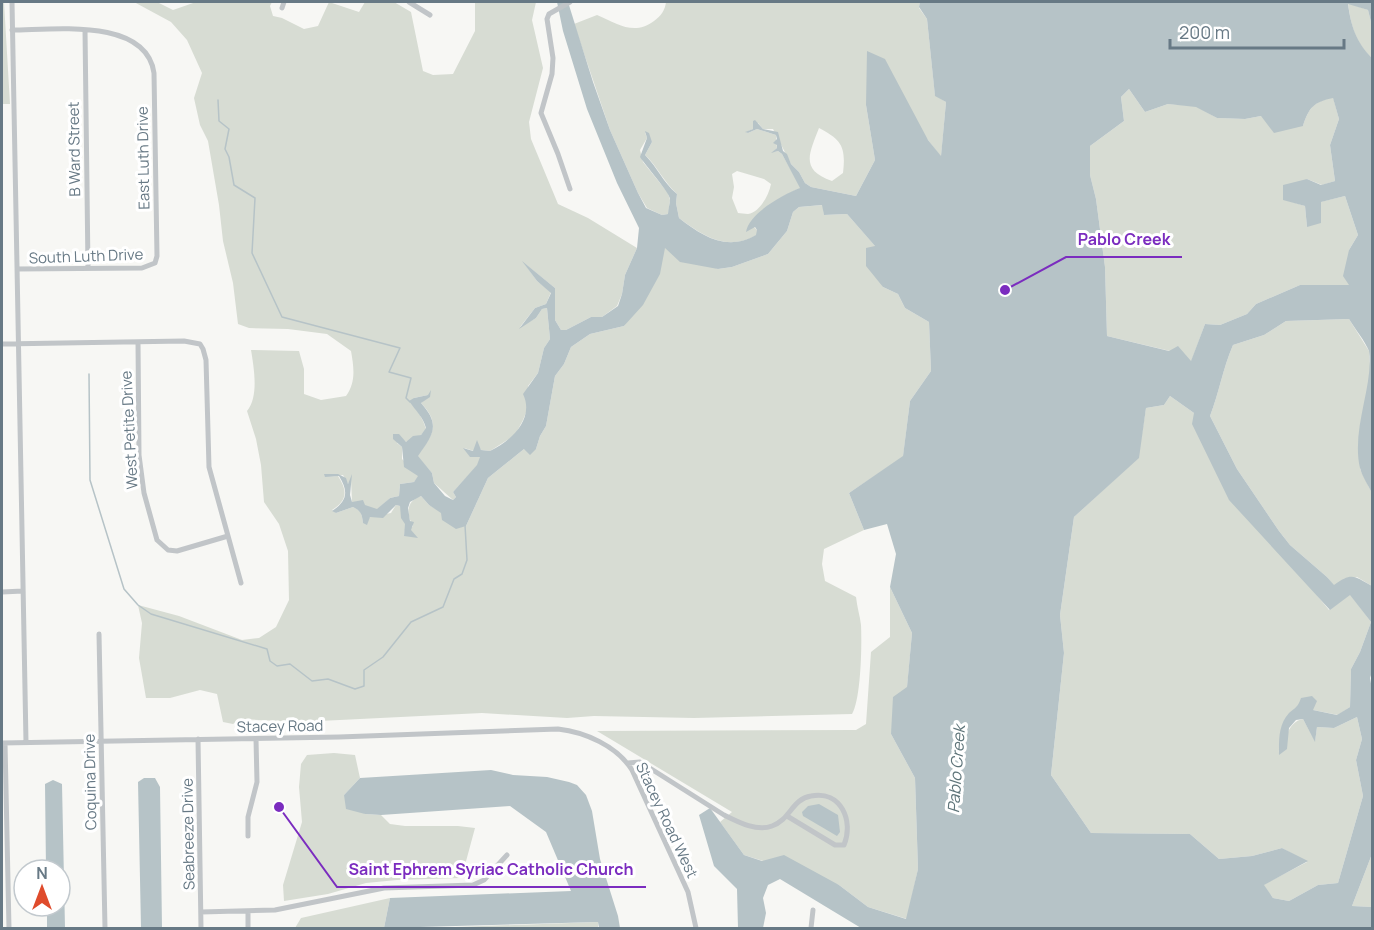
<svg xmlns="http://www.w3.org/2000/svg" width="1374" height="930" viewBox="0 0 1374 930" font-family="Manrope,sans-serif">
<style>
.green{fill:#d7dcd3;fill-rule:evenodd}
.water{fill:#b6c3c7;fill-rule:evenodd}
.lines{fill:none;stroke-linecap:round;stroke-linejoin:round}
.stream{stroke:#b6c3c7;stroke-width:1.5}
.street{stroke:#c1c5c8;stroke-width:5}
.labels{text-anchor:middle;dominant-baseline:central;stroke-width:6;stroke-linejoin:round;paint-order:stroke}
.street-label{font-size:15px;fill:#677985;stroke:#fff}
.water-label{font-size:16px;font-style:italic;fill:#5e7479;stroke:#fff}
.leader{fill:none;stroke:#7b2cbf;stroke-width:2}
.callout-dot{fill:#7b2cbf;stroke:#fff;stroke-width:2}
.callout-label{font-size:16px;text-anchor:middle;font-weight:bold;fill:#7b2cbf;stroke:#fff;stroke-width:6;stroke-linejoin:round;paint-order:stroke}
</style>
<rect width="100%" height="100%" fill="#f7f7f4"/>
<!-- green -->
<path class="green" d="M 2,2 L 4,2 L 10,104 L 2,104 Z
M 134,2 L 157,2 L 173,10 L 196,2 L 272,2 L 270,6 L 273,16 L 282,18 L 304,29 L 318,26 L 329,2 L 359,12 L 365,2 L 394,2 L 411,12 L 423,71 L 433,75 L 453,74 L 475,31 L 475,2 L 536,2 L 532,20 L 543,68 L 529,122 L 531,139 L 558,204 L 588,218 L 637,248 L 625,275 L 622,294 L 617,306 L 602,317 L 591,317 L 566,330 L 561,330 L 555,320 L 555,288 L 524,263 L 537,281 L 551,292 L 546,304 L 535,308 L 520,327 L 536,318 L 542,309 L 547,308 L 550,339 L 544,348 L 538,373 L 528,386 L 527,410 L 523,420 L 515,435 L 490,451 L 481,450 L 478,445 L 474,451 L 464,448 L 470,456 L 481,457 L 478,465 L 453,492 L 456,497 L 453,500 L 434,483 L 432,473 L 417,456 C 433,435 441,424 421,403 L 428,395 L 414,398 C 416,413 422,415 426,429 L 421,435 L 406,442 L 402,439 L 397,443 L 402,447 L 402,459 L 419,476 L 414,482 L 400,484 L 399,496 L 390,498 L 377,510 L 352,502 L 351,479 L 348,484 L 343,475 L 325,477 L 338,476 C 348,491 347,501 332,510 L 336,513 L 353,507 C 361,510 362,514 363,523 L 370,517 L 391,513 L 396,505 L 400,506 L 406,524 L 404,536 L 413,526 C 406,514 406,501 421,496 L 429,505 L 466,526 L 488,478 L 524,449 L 536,449 L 540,436 L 546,426 L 555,376 L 564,364 L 571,347 L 590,334 L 624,326 L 632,315 L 665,247 L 718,269 L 732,267 L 768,254 L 787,231 L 793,212 L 799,207 L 823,205 L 824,215 L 847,214 L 876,247 L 883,287 L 898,294 L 905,308 L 929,322 L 931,371 L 910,401 L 903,457 L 849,493 L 864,530 L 824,549 L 822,564 L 825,581 L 856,597 C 857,607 860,616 861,625 C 862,645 861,699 852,714 L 694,718 L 594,716 L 567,718 L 482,713 L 299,722 L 241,719 L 233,724 L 223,722 L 217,694 L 200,690 L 170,698 L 146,698 L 139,658 L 142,623 L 138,605 L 179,616 L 242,640 L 259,638 L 276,627 L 289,600 L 288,551 L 279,524 L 264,502 L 261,465 L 256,439 L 247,411 C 259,397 254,368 251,350 L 299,351 L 304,369 L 304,394 L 321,400 L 346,396 C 356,382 354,368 351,351 L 327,334 L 288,329 L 249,328 L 238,324 L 233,283 L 223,241 L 219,205 L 208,141 L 200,125 L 194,98 L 202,73 L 187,40 L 171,22 Z
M 666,2 L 920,2 L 919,8 L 927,19 L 935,95 L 946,102 L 941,157 L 928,140 L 866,105 L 875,160 L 856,196 L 811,187 L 805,183 L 799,172 L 791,164 L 773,129 L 763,129 L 758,123 L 753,129 L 746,132 L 748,133 L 757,129 L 776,135 L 777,148 L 773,152 L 778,151 L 782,154 L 801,188 C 779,196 767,208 754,227 L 757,230 L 757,235 C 727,252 703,236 679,218 L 676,203 L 677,194 C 663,181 658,167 645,155 L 652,142 L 645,132 L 647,138 L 640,150 L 643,162 L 668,193 L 670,200 L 668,214 L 662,215 L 647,208 L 638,193 L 610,130 L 574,24 L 597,15 C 618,24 634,36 654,21 C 661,16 665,10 666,2 ZM 819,128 C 842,140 846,147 843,173 L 832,181 C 800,170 809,154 819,128 ZM 737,171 L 764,179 L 771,184 C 769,195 760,212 748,214 C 744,214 741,213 738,213 L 732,198 L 734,187 L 732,174 Z
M 1348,3 L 1368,10 L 1372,26 L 1372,68 L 1372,58 C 1355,42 1351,26 1348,3 Z
M 1129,89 L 1145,112 L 1168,104 L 1196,106 L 1217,118 L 1245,119 L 1261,116 L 1303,126 C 1309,107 1314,102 1333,97 L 1339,119 L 1330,145 L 1335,181 L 1322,185 L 1307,179 L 1283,199 L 1305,206 L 1307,227 L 1320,202 L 1345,196 L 1358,235 L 1349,250 L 1350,285 L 1300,285 L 1256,304 L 1247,314 L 1220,325 L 1205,324 L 1191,362 L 1170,351 L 1107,336 L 1105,267 L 1096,199 L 1090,175 L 1090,146 L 1124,121 L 1121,97 Z
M 1349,319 L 1369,351 L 1371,382 L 1363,410 L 1360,469 L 1372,493 L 1372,586 L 1357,577 L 1334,586 L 1327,577 L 1290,545 L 1279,531 L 1237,469 L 1210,416 C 1219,393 1223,368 1233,345 L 1264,335 L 1286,321 Z
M 1170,396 L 1194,413 L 1216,472 L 1329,610 L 1350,594 L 1371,622 L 1360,652 L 1351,669 L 1350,707 L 1338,715 L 1298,707 C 1283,718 1279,737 1279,754 C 1286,741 1287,722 1303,719 L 1315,741 L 1317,727 L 1334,728 L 1357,717 L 1362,739 L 1356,760 L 1363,796 L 1338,883 L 1318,885 L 1289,901 L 1273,898 L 1263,885 L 1307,862 L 1282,848 L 1252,856 L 1219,859 L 1190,834 L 1091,833 L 1051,775 L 1064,653 L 1060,615 L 1074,517 L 1138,458 L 1146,408 L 1164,405 Z
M 890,587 L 912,633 L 907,688 L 891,734 L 915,778 L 918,869 L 907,919 L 868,907 L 839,885 L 744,855 L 720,822 L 732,812 L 597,731 L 856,730 L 866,724 L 871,652 L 890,637 Z
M 334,753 L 355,755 L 360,778 L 344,795 L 365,814 L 381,815 L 390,824 L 405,826 L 458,826 L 475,828 L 465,865 L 468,876 L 460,878 L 397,880 L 366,883 L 328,894 L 284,901 L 283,885 L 302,822 L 299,787 L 301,764 L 307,755 Z
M 1372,854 L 1372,907 L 1352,906 Z
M 390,898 L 384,928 L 295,928 L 301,918 Z
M 598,922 L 598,928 L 427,928 Z"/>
<!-- water -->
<path class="water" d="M 557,2 L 568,2 L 593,82 L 610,130 L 638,193 L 646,208 L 662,215 L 668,214 C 668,209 670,204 670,199 C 670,193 645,165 640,157 L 647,138 L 645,131 L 649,133 L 652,142 L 645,155 C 658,168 662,181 677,194 L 676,203 L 679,218 C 702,236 727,252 756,235 L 757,230 L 755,227 L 746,232 C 749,213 784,194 800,188 L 782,154 L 778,151 L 771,153 L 777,148 L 777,145 L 773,143 L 777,139 L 776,135 L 757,129 L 748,133 L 745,132 L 753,129 L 753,121 L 755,120 L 763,129 L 778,132 L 783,151 L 787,154 L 791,164 L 799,172 L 805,183 L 811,187 L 856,196 L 875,160 L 866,105 L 867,51 L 885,59 L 928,140 L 941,156 L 946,102 L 935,96 L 927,19 L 919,7 L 920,2 L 1372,2 L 1372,26 L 1368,10 L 1348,4 C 1351,26 1356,42 1372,58 L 1372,493 C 1368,485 1362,476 1360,468 C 1351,429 1374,385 1369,351 C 1365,341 1355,329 1349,319 L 1286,321 L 1264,335 L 1233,345 C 1223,368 1219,393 1210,416 L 1237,469 L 1279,531 L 1290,545 L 1327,577 L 1334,585 C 1352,572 1354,576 1372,586 L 1372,672 L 1370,678 L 1372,689 L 1372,854 L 1352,906 L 1372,907 L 1372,928 L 861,928 L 780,879 L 768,885 L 763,898 L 766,913 L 763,928 L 738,928 L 737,889 L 714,866 L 699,815 L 710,808 L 744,855 L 762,861 L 784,855 L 839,885 L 868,907 L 906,919 L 918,869 L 915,778 L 891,734 L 893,697 L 907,687 L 912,633 L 890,587 L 896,554 L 887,524 L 864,530 L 849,493 L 903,456 L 910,401 L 931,371 L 929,322 L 905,308 L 898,294 L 883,287 L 866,266 L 866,248 L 875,246 L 847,214 L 824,215 L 822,205 L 799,207 L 793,212 L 787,231 L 768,254 L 732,267 L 718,269 L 680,262 L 665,248 L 660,274 L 643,305 L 624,326 L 590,334 L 571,347 L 564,364 L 555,376 L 546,426 L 540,436 L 536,449 L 530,455 L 524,449 L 488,478 L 466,526 L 456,529 L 442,520 L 441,513 L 429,505 L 421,496 L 410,502 L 408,508 L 410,521 L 414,522 L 411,530 L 418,538 L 404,536 L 405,524 L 401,518 L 400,506 L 396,505 L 383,518 L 370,517 L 367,525 L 363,523 C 362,514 361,511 353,507 L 336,513 L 332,511 C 347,501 349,492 339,476 L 325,477 L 324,474 L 338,474 L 346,478 L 348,484 L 352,474 L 350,495 L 352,502 L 363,500 L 365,505 L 377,509 L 390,498 L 399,496 L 400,484 L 414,482 L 418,476 L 404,467 L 402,447 L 393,439 L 393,434 L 399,434 L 406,442 L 413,436 L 421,435 L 426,428 C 423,417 416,411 409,401 L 414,398 L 428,395 L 431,390 L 430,397 L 421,403 C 441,425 433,435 418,456 L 432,473 L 434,483 L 445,496 L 453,500 L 456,497 L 453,492 L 477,465 L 480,457 L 470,457 L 463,448 L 473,451 L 477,440 L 481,450 L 490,451 C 511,441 535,419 523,394 L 538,373 L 544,348 L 550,339 L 547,308 L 542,309 L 536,318 L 519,329 L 535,308 L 546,304 L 551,293 L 537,281 L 522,261 L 555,288 L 555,320 L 561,330 L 566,330 L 591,317 L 602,317 L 618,306 L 622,294 L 625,275 L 637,248 L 639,228 L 617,183 L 587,109 L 563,31 ZM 1129,89 L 1145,112 L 1168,104 L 1196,107 L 1217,118 L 1245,119 L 1261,116 L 1274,133 L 1303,126 C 1309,107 1314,102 1333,98 L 1339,119 L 1330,145 L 1335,181 L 1321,185 L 1307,179 L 1283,185 L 1283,200 L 1305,206 L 1307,227 L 1321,223 L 1321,202 L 1345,196 L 1358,235 L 1349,250 L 1343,276 L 1349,285 L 1300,285 L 1256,304 L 1247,314 L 1220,325 L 1205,324 L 1191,361 L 1178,346 L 1169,351 L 1107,336 L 1105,267 L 1096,199 L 1090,175 L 1090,146 L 1124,121 L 1121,97 ZM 1170,396 L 1194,413 L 1192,424 L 1229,500 L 1330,610 L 1350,595 L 1371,622 L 1360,652 L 1351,669 L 1350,707 L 1337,715 L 1313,710 L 1317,701 L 1312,696 L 1301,698 C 1298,707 1295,708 1289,713 C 1278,725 1279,741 1279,755 L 1287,749 L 1289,728 L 1296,720 L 1303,719 L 1315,742 L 1317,727 L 1334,728 L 1357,717 L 1362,739 L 1356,760 L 1363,796 L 1338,883 L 1318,885 L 1289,901 L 1273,898 L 1264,885 L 1308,861 L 1282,848 L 1252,856 L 1219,859 L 1190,834 L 1091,833 L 1051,775 L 1064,653 L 1060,615 L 1074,517 L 1139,458 L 1146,408 L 1164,405 Z
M 491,770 L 513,775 L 547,777 L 569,782 L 577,785 L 586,795 L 592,811 L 600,859 L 618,916 L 620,928 L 599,928 L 598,922 L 384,928 L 390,898 L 571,891 L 546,832 L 510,806 L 381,815 L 365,814 L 346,809 L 344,795 L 360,778 Z
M 144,778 L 155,778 L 160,787 L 162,928 L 141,928 L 138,782 Z
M 53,780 L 62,784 L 65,928 L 47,928 L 47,906 L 60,906 L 60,870 L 46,870 L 45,784 Z
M 819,804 L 838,815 L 840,832 L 837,836 L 803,816 L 802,812 L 808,806 Z"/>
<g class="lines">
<!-- stream -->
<path class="stream" d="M 218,100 L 219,121 L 229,129 L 225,149 L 229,157 L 234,185 L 255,198 L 252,253 L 282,317 L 400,348 L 389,372 L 411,378 L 406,398 L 410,402
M 89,374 L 90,480 L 124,589 L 138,605 L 151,614 L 267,649 L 270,661 L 277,666 L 290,664 L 312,681 L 328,679 L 355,689 L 364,686 L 364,670 L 383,657 L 411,622 L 443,607 L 454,579 L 462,574 L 467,560 L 465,525"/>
<!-- street -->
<path class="street" d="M 12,2 L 26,742
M 409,2 L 430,15
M 282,8 L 284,2
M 12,30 C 52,30 146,17 154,73 L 157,256 L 155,263 L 142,268 L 17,269
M 85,30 L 88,268
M 570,189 L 558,154 L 541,113 L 552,74 L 553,58 L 547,19 L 549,14 L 570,2
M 138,342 L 139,455 L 144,493 L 157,540 L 168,550 L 177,551 L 228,536
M 2,344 L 184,341 L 200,344 L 203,349 L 206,360 L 209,467 L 241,583
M 2,592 L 23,591
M 99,634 L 105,928
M 198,739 L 201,928
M 2,743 L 339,737 L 558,729 C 585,732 617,746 632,770 L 688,892 L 696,928
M 5,743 L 9,928
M 628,763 L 640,762 L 724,815 C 738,822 757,832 772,826 C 790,820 792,799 811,796 C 841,790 854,821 844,845 L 835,845 L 787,816
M 248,836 L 248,817 L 257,782 L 256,739
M 201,912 L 275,910 L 384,888 L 473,885 L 484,880 L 507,855
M 248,912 L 248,928
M 811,928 L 813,910"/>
</g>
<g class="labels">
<!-- street labels -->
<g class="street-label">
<text transform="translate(74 149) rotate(-91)">B Ward Street</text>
<text transform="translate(143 158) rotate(-91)">East Luth Drive</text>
<text transform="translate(86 256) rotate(-2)">South Luth Drive</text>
<text transform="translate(129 430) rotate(-93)">West Petite Drive</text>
<text transform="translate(280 726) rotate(-1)">Stacey Road</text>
<text transform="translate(90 782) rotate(-91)">Coquina Drive</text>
<text transform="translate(667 820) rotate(65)">Stacey Road West</text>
<text transform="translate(188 834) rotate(-91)">Seabreeze Drive</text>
</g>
<!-- water labels -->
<g class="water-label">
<text transform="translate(956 769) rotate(-86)">Pablo Creek</text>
</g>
</g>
<!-- callouts -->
<path class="leader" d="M1005 290L1066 257H1182M279 807L337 887H646"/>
<g class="callout-dot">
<circle cx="1005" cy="290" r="6"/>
<circle cx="279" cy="807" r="6"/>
</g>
<g class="callout-label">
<text x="1124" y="245">Pablo Creek</text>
<text x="491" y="875">Saint Ephrem Syriac Catholic Church</text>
</g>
<!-- border -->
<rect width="1374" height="930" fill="none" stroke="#677985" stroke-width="6"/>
<!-- north arrow -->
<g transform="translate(42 888)"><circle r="28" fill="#ffffff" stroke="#c2c9ce" stroke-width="1.5"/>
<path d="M0-4.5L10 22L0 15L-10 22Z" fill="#df4b2c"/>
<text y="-9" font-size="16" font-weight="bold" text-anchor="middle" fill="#677985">N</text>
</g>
<!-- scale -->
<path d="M1170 39v9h174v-9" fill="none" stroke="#677985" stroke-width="3"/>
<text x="1179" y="39" font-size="18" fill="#677985" stroke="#ffffff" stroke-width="4.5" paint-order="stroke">200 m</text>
</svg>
